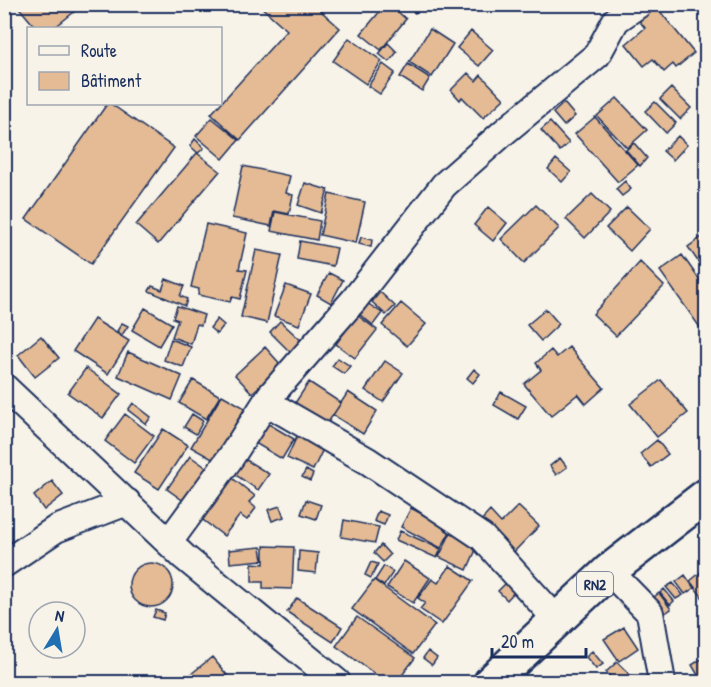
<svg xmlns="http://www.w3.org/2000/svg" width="711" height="687" viewBox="0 0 711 687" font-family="'Patrick Hand',sans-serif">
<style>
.building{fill:#e4bb94;stroke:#1b2f5e;stroke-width:1.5}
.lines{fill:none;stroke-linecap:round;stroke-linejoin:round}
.street-casing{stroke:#1b2f5e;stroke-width:30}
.highway-casing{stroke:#1b2f5e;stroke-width:38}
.street{stroke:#f7f3e8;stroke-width:26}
.highway{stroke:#f7f3e8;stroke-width:33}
.labels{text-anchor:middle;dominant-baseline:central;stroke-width:5;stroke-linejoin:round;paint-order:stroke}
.shield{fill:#f7f3e8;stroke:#5d6a87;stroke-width:1.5}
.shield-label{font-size:15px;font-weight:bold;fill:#1b2f5e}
</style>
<rect width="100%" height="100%" fill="#f7f3e8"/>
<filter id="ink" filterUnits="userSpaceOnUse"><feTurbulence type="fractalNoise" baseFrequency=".0167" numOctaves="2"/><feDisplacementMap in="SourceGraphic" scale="12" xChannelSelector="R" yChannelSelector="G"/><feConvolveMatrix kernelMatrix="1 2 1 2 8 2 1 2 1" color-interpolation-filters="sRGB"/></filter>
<g filter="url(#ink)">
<!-- building -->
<path class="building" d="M 16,4 L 67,4 L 74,12 L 54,28 L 36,28 Z
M 258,4 L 313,4 L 340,28 L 240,140 L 211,114 L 287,30 Z
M 386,4 L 389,4 L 406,19 L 381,50 L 361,34 Z
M 405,4 L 423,4 L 415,13 Z
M 654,4 L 694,53 L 676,68 L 673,64 L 664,72 L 653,59 L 644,66 L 626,44 L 645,28 L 637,18 Z
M 430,29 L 453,44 L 432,77 L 409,62 Z
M 471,31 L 493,50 L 479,66 L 457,48 Z
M 349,38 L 382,61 L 366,84 L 333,61 Z
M 388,43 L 397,52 L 389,62 L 379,54 Z
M 383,64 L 395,73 L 380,94 L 368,86 Z
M 408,64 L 430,78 L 422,91 L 400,77 Z
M 468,73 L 476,81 L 481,75 L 504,99 L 483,118 L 462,97 L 460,100 L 451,90 Z
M 671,88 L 691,108 L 680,119 L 660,99 Z
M 617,98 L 647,130 L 627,148 L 597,116 Z
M 655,102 L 676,123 L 666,133 L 645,111 Z
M 564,103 L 575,116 L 564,126 L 553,113 Z
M 107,104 L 111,104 L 174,148 L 91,264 L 26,219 Z
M 595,117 L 638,165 L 618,182 L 575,134 Z
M 212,118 L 239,140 L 223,159 L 196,136 Z
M 550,122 L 569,143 L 560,151 L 541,130 Z
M 678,136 L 687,145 L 673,160 L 663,151 Z
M 195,139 L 204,148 L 198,153 L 190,146 Z
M 634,143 L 647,158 L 640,166 L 626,150 Z
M 197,153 L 220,171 L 158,244 L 136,225 Z
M 556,159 L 571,172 L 562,182 L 548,169 Z
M 243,166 L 290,176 L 286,193 L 293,195 L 289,214 L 274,211 L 271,226 L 232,218 Z
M 625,181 L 631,189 L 622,196 L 616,189 Z
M 305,183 L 328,190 L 321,213 L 298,205 Z
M 329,194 L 365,202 L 356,243 L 320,235 Z
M 592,194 L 610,212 L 585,238 L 566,219 Z
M 536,205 L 559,228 L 524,263 L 501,239 Z
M 488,207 L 507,223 L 493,241 L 474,225 Z
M 627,207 L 650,229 L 630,251 L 606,228 Z
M 275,212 L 320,221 L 317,240 L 271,231 Z
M 206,224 L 247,233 L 239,269 L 247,270 L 240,299 L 232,297 L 230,302 L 198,295 L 199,289 L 191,287 Z
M 706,234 L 706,273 L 688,247 Z
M 361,237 L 372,240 L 371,247 L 359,244 Z
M 300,241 L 337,248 L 333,266 L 297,259 Z
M 256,250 L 282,255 L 267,323 L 241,317 Z
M 682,255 L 706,289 L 706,336 L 660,271 Z
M 640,262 L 664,286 L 616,336 L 593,314 Z
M 329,273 L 343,280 L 331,303 L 317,295 Z
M 166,279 L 184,286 L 180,296 L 187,299 L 185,306 L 149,291 L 152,286 L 162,290 Z
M 286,285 L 311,294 L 299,325 L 274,316 Z
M 380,292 L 395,306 L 386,315 L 372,302 Z
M 367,303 L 382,313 L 373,325 L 359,314 Z
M 401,303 L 426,324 L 407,346 L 382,325 Z
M 177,306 L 204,315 L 201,325 L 197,324 L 191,344 L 172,337 L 178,320 L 173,318 Z
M 145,308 L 172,324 L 159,346 L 132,330 Z
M 546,309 L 559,324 L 541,341 L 527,325 Z
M 357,315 L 377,330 L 355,358 L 336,344 Z
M 94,319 L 129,341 L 108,374 L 73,351 Z
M 217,319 L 224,325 L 217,334 L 210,328 Z
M 280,321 L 306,345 L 295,357 L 270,332 Z
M 122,323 L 128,326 L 122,335 L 117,331 Z
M 41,336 L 59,358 L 35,377 L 18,355 Z
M 171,339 L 191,347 L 183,367 L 164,360 Z
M 265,347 L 282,366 L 252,393 L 235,375 Z
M 569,347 L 604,388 L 586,404 L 578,394 L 551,416 L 524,384 L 541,370 L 536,363 L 551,350 L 557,357 Z
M 128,352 L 182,376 L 172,400 L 118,376 Z
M 338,358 L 350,366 L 344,374 L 332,366 Z
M 385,361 L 403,373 L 383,402 L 365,390 Z
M 86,368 L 121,394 L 103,418 L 68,393 Z
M 474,369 L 480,374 L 473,383 L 467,378 Z
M 193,380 L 220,396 L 206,419 L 179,403 Z
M 661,380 L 688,413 L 657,437 L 630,404 Z
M 309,382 L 341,403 L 327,424 L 295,403 Z
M 348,392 L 377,411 L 363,434 L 333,415 Z
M 501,392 L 526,406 L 518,419 L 494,405 Z
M 222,395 L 245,408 L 214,460 L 191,447 Z
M 133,403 L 151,417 L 146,424 L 128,410 Z
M 125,414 L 154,436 L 134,463 L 105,441 Z
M 192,414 L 203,421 L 196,434 L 184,427 Z
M 262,420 L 294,439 L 282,459 L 250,440 Z
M 163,429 L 188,445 L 159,489 L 134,473 Z
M 298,434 L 324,447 L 313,470 L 287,458 Z
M 657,440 L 668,454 L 651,467 L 640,454 Z
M 190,456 L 211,471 L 188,504 L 167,489 Z
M 243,458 L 269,474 L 258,490 L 233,473 Z
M 560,458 L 567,467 L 556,475 L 550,466 Z
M 306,470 L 313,474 L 310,481 L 302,477 Z
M 231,477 L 255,496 L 249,502 L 256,508 L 247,520 L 240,515 L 224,536 L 199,517 Z
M 52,481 L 63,495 L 44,510 L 34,496 Z
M 306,500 L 321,505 L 316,519 L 301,514 Z
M 280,506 L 284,517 L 272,521 L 268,510 Z
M 518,506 L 539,526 L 511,555 L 478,524 L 490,511 L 501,523 Z
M 411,508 L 451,530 L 441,548 L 401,527 Z
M 378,511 L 388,515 L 384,525 L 374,521 Z
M 344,520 L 379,527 L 375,543 L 341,537 Z
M 452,530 L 479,543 L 467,570 L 439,557 Z
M 400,531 L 441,549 L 437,558 L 396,540 Z
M 381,545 L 390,555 L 383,562 L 374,553 Z
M 264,546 L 294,547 L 292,589 L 263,588 L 263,582 L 252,582 L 252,563 L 264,564 Z
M 261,547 L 263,560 L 230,563 L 229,550 Z
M 299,551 L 318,553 L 316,573 L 298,571 Z
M 404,561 L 430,578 L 413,603 L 387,587 Z
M 371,562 L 378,564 L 371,578 L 365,575 Z
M129 585a22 22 0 1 1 44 0a22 22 0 1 1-44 0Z
M 384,566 L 393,572 L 384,586 L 375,580 Z
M 450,566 L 473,581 L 442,624 L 420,609 L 425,603 L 418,598 L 432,579 L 438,583 Z
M 706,568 L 706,602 L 690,581 Z
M 685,575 L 694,588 L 685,594 L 676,582 Z
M 374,580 L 435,625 L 413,654 L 352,609 Z
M 509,580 L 518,588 L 507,600 L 498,591 Z
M 673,583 L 683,595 L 676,599 L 666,587 Z
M 664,589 L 674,601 L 670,605 L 660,593 Z
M 659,593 L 671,609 L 661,616 L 649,601 Z
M 297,598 L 342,627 L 333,642 L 287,612 Z
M 156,610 L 165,613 L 163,620 L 153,617 Z
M 357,617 L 415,658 L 397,682 L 386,682 L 336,646 Z
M 624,627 L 638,648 L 619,661 L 604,639 Z
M 428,651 L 437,658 L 432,665 L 423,658 Z
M 592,651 L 603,664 L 596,669 L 586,657 Z
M 706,656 L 706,682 L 702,682 L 692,665 Z
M 212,657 L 227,675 L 218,682 L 198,682 L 191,674 Z
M 617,662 L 637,682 L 615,682 L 606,672 Z"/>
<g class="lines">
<!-- street casing -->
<g class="street-casing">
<path id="street" d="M 4,387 L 184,557 L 337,682
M 266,402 L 368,461 L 482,537 L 557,620
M 169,542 L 231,457 L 270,396 L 354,300 L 444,185 L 504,132 L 597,55 L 616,20 L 639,4
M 4,564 L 56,529 L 127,502
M 609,571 L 650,613 L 662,682"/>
</g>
<!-- highway casing -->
<g class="highway-casing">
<path id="highway" d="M 491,682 L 609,571 L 706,496"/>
</g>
<!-- street -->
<use href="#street" class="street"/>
<!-- highway -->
<use href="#highway" class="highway"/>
</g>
</g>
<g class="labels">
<!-- shield labels -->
<rect class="shield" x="577" y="572" width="36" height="24" rx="4.5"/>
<g class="shield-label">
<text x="595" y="584">RN2</text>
</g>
</g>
<!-- margin -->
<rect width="711" height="687" fill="none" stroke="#f7f3e8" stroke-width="24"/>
<rect x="12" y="12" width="687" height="663" fill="none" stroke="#1b2f5e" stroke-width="2" filter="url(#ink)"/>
<!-- legend -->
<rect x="27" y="27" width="195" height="78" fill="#f7f3e8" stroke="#9fa5b1" stroke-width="1.5"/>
<rect x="39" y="46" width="30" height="9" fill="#f7f3e8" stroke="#9fa5b1" stroke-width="1.5"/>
<text x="81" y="57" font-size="18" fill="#1b2f5e">Route</text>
<rect x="39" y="72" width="30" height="18" fill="#e4bb94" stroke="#9fa5b1" stroke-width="1.5"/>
<text x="81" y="87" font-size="18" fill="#1b2f5e">Bâtiment</text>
<!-- north arrow -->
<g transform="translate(57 630) rotate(11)"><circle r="28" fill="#f7f3e8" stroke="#9fa5b1" stroke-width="1.5"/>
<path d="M0-4.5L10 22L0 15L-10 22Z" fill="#1f6fb2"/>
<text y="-9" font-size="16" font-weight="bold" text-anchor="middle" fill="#1b2f5e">N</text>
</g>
<!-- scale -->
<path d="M492 648v9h94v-9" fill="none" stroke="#1b2f5e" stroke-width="3"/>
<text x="501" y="648" font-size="18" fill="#1b2f5e" stroke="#f7f3e8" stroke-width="4.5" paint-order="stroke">20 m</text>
</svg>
